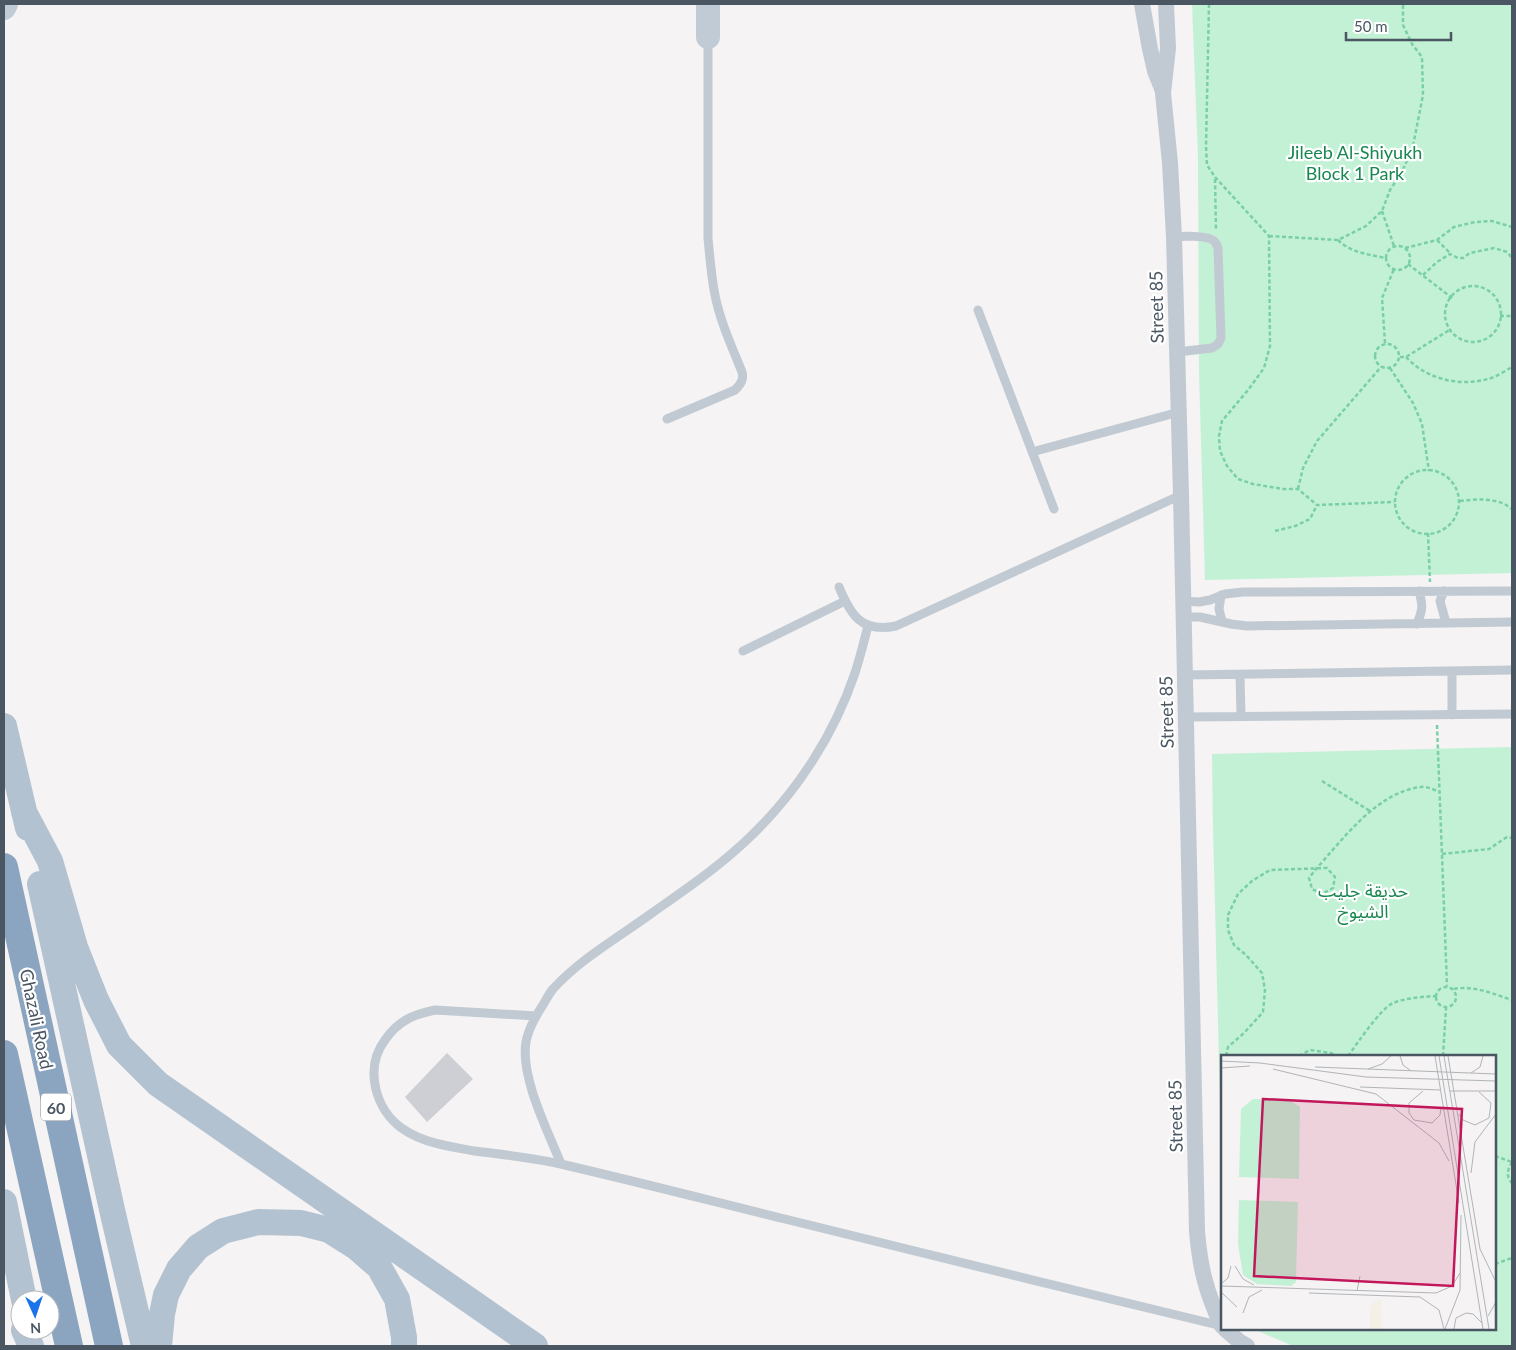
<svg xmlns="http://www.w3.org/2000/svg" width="1516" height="1350" viewBox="0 0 1516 1350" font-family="Lato,'Noto Sans Arabic',sans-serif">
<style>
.green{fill:#c3f1d5}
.building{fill:#cdcfd5}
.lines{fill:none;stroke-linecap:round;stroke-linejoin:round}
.path{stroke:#7ad0a6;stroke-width:2.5;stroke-dasharray:4 2.5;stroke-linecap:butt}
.service{stroke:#c1cad2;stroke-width:9}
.minor{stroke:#c1cad2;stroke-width:16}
.secondary{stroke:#c1cbd6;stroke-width:24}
.primary{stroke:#b3c2d1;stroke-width:26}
.motorway{stroke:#8ba5c1;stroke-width:28}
.labels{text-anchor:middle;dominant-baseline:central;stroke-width:4.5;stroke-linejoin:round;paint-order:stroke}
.shield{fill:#fff;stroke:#808990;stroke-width:1}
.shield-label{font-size:16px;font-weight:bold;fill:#4a5661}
.park-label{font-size:18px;fill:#17864f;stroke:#fff}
.street-label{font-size:18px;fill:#4a5661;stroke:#fff}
.inset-road{fill:none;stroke:#b1b4b9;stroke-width:1}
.view{fill:#c2185b;fill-opacity:0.15;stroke:#c2185b;stroke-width:2.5}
.inset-edge{fill:none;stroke:#4a5661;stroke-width:2.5}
</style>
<rect width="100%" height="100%" fill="#f5f3f3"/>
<!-- green -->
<path class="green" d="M 1192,4 L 1512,4 L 1512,573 L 1205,580 L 1199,372 L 1198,157 Z
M 1512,747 L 1512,1346 L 1296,1346 L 1291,1345 L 1253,1329 L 1495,1329 L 1495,1056 L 1222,1056 L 1222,1179 L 1213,828 L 1212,754 Z"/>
<!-- building -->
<path class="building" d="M 447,1053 L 473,1079 L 427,1122 L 405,1097 Z"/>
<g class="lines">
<!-- path -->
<path class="path" d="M 1209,4 L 1206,146 L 1207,165 L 1215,177 L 1269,236 L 1270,346 L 1264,368 L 1248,390 L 1222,421 L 1219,436 L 1220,451 L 1227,466 L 1238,479 L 1253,484 L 1283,489 L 1298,489 L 1317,505 L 1394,502
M 1215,179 L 1216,231
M 1382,211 L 1394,246
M 1269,236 L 1338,240 L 1366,226 L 1382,211 L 1390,190 L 1402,172 L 1413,146 L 1423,95 L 1422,57 L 1412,44 L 1403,25 L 1403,4
M 1338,240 C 1351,253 1368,254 1385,258
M 1437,240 L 1450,253
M1386 258a12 12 0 1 1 24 0a12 12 0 1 1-24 0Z
M 1405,248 L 1437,240 L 1454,227 L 1475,222 L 1492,221 L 1512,227
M 1408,264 L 1452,298
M 1423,275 L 1437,262 L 1450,254 L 1458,258 L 1463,258 L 1470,253 L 1494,248 L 1507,252 L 1512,258
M1445 314a28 28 0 1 1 56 0a28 28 0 1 1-56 0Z
M 1500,316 L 1512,316
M 1385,343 L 1382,298 L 1394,269
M1375 356a12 12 0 1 1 24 0a12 12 0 1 1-24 0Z
M 1400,357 L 1406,357 L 1451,329
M 1406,357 C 1426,379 1459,387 1488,379 C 1496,377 1505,371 1512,367
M 1390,368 L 1413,403 L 1422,424 L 1429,471
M1395 502a32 32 0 1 1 64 0a32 32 0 1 1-64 0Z
M 1298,489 L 1303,468 L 1317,441 L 1381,367
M 1460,501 C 1477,499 1498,497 1512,509
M 1275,531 L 1295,526 L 1310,519 L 1317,505
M 1428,533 L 1430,582
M 1437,725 L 1447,986
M 1322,781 L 1370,811
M 1442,854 L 1489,849 L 1507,837 L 1512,838
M1436 997a10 10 0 1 1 20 0a10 10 0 1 1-20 0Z
M 1454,989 C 1473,985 1494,994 1512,1000
M 1226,1056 L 1228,1047 L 1244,1033 L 1263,1012 L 1265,990 L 1262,973 L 1246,955 L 1234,945 L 1228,930 L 1228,915 L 1238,894 L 1252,881 L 1270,870 L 1327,868 L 1335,877 L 1333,888 L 1322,894 L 1312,889 L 1309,878 L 1316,869 C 1344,838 1377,792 1421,787 C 1427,786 1434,790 1440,792
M 1299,1056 L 1310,1050 L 1331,1053 L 1336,1056
M 1348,1056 C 1357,1044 1380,1009 1393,1003 C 1406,998 1421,997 1435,996
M 1443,1056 L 1446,1008
M 1495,1156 L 1512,1162
M 1512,1162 C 1508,1169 1505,1176 1512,1183
M 1495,1264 L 1512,1258"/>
<!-- service -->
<path class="service" d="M 1174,237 C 1182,236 1208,235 1214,241 C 1216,243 1217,245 1218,248 L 1221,338 L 1218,344 L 1212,348 L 1177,352
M 978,310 L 1054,509
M 667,419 L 735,390 C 741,384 744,379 742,372 C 732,347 720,321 715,295 C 711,276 710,257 708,238 L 708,39
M 1032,452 L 1179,412
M 839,587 C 851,616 862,633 896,626 L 1181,495
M 1444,591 L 1440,601 L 1446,623
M 1221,595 L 1219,609 L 1222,621
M 1183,601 L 1199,602 L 1210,600 L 1225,594 L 1243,592 L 1512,591
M 1184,617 L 1200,617 L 1231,624 L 1247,626 L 1512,622
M 1417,624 C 1423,609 1423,606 1419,591
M 743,651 L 845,601
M 1452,671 L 1452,715
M 1185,675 L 1512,670
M 1240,675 L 1241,716
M 1186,717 L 1512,714
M 536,1016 L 435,1010 C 412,1015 398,1021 385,1040 C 364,1068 375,1110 403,1129 C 423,1143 451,1147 475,1151 C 505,1155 535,1158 565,1165 C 638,1182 712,1201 785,1219 C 931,1255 1076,1291 1222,1326
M 561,1164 C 548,1131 520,1077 526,1042 C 528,1030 534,1019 541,1008 C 545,1002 548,995 553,989 C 580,959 619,937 652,913 C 686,889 720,866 750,837 C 797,792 834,735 855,673 C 860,658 864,641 868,626"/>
<!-- minor -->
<path class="minor" d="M 1142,4 L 1150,49 L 1155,71 L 1163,91
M 1166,4 L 1168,48 L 1163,93 L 1170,163 L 1174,237 L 1181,495 L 1197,1231 C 1200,1268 1206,1292 1222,1326
M 1225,1329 L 1240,1342 L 1247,1346"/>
<!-- secondary -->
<path class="secondary" d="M 4,8 L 6,4
M 708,37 L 708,4"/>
<!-- primary -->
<path class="primary" d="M 4,726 L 28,828
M 24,812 L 50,861 L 75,947 L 96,1000 L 119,1045 L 158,1084 L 535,1346
M 40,884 L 113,1214 L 144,1346
M 4,1202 L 24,1300
M 24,1330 L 31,1346
M 159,1346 L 162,1314 L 166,1295 L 179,1269 L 198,1247 L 223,1231 L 258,1222 L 301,1223 L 329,1230 L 356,1247 L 379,1267 L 397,1299 L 404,1337 L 404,1346"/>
<!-- motorway -->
<path class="motorway" d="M 4,867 L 109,1346
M 4,1054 L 69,1346"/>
</g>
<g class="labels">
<!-- shield labels -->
<rect class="shield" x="41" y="1093.5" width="30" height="27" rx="4"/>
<g class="shield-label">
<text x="56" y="1107">60</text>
</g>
<!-- park labels -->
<g class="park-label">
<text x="1355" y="152">Jileeb Al-Shiyukh<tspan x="1355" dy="21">Block 1 Park</tspan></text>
<text x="1363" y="890">حديقة جليب<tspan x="1363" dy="21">الشيوخ</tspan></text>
</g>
<!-- street labels -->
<g class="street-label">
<text transform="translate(1156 307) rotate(-91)">Street 85</text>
<text transform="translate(1166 712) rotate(-91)">Street 85</text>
<text transform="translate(37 1019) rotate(78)">Ghazali Road</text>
<text transform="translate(1175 1116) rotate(-91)">Street 85</text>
</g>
</g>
<!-- overview -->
<g transform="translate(1221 1055)">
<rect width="275" height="275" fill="#f5f3f3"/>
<path d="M 32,44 L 68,45 L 79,52 L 78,124 L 18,122 L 20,54 ZM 18,145 L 77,147 L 75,227 L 70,231 L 36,229 L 22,220 L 17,189 Z" fill="#c3f1d5"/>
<path d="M 160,244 L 161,274 L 149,274 L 149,250 Z" fill="#f5f0e5"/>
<path class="inset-road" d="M 179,1 L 182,10 L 190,16M 214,1 L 238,148M 218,1 L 262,274M 223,1 L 268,274M 227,1 L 259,194 L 275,227M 0,6 L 39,8 L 145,22 L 275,26M 94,12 L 275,19M 0,13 L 29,11M 52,14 L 155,39 L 218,88 L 228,106M 147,14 L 161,9 L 170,1M 250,18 L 259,12 L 262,1M 139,32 L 220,35M 202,36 L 188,48 L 188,58 L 193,65 L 211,68 L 219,60 L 220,52M 229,36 L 275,36M 238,59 L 242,65 L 254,70 L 268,63 L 270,48 L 258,37M 250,118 L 254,87 L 275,59M 14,211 L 22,224 L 33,230M 0,229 L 7,223 L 10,211M 0,231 L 215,238 L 231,231 L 239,218M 136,236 L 139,221M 0,237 L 16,252M 88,238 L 199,242 L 218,255 L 223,274M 22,258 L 28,242 L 41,235M 267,261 L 275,247M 224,274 L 239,235 L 240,160M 233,274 L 235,263 L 245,258 L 252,259 L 261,268"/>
<path class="view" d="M 42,44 L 241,54 L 232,231 L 33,221 Z"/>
<rect width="275" height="275" class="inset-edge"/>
</g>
<!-- border -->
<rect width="1516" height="1350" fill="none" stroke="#4a5661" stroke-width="10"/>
<!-- north arrow -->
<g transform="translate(35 1315) rotate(177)"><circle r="24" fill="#ffffff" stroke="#b7bbc0"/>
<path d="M0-4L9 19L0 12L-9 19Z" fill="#1a73e8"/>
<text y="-8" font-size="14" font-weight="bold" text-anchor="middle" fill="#4a5661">N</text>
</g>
<!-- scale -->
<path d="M1346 32v8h105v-8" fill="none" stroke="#4a5661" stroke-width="2.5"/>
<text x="1354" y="32" font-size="15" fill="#4a5661" stroke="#ffffff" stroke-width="4" paint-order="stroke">50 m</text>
</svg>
